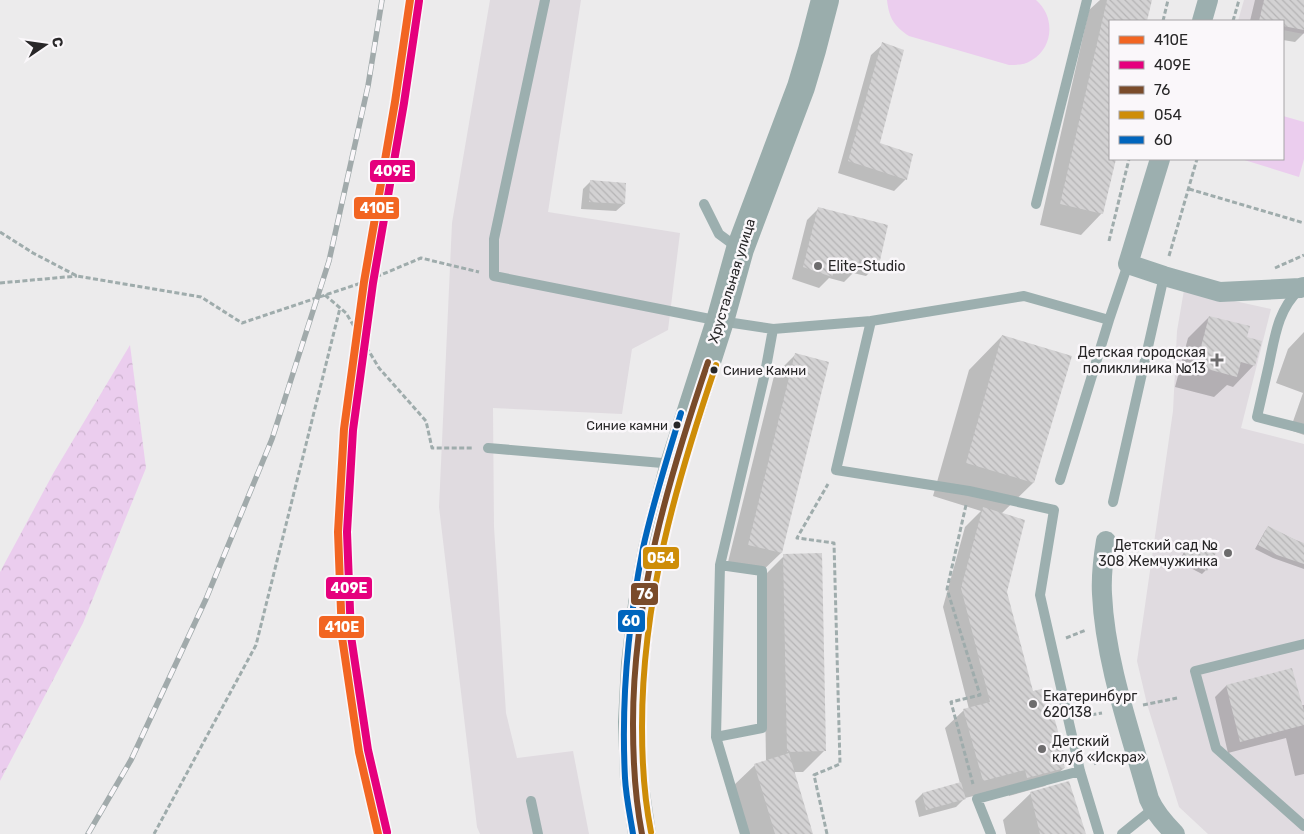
<svg xmlns="http://www.w3.org/2000/svg" width="1304" height="834" viewBox="0 0 1304 834" font-family="Rubik,sans-serif">
<style>
.built{fill:#e0dbe0}
.forest{fill:url(#forest-crowns)}
.garden{fill:#ebcdee}
.shadow{fill:#0003}
.building{fill:url(#building-back-hatch)}
.lines{fill:none;stroke-linecap:round;stroke-linejoin:round}
.path{stroke:#9facac;stroke-width:3;stroke-dasharray:5 2.5;stroke-linecap:butt}
.lane{stroke:#9cafaf;stroke-width:10}
.street{stroke:#9cafaf;stroke-width:20}
.secondary{stroke:#9aadac;stroke-width:28}
.rail-casing{stroke:#a1aaab;stroke-width:5.5}
.rail{stroke:#faf7fa;stroke-width:4;stroke-dasharray:11;stroke-linecap:butt}
.bus-1-casing{stroke:#faf7fa;stroke-width:10}
.bus-2-casing{stroke:#faf7fa;stroke-width:10}
.bus-3-casing{stroke:#faf7fa;stroke-width:10}
.bus-1{stroke:#7a4b2a;stroke-width:6}
.bus-2{stroke:#ce8d08;stroke-width:6}
.bus-3{stroke:#0065bd;stroke-width:6}
.rail-1-casing{stroke:#faf7fa;stroke-width:11}
.rail-2-casing{stroke:#faf7fa;stroke-width:11}
.rail-1{stroke:#f26522;stroke-width:8}
.rail-2{stroke:#e5007d;stroke-width:8}
.poi-dot{fill:#6d6c6d;stroke:#faf7fa;stroke-width:2}
.bus-dot{fill:#282728;stroke:#faf7fa;stroke-width:2}
.labels{text-anchor:middle;dominant-baseline:central;stroke-width:5;stroke-linejoin:round;paint-order:stroke}
.bus-label{font-size:13px;fill:#282728;stroke:#faf7fa;text-anchor:start}
.poi-label{font-size:14px;fill:#282728;stroke:#faf7fa;text-anchor:start}
.street-label{font-size:14px;fill:#282728;stroke:#faf7fa}
.line-badge{stroke:#faf7fa;stroke-width:2}
.badge-label{font-size:14px;text-anchor:middle;font-weight:bold;fill:#fff}
</style>
<defs>
<pattern id="forest-crowns" width="20" height="18" patternUnits="userSpaceOnUse" patternTransform="scale(1.25)"><rect width="20" height="18" fill="#ebcdee"/><path d="M2 6a3 3 0 1 1 6 0M12 15a3 3 0 1 1 6 0" fill="none" stroke="#cab0cc"/></pattern>
<pattern id="building-back-hatch" width="6" height="6" patternUnits="userSpaceOnUse" patternTransform="scale(1.25)"><rect width="6" height="6" fill="#d3d2d3"/><path d="M-1 5l2 2M0 0l6 6M5-1l2 2" fill="none" stroke="#b5b4b5"/></pattern>
</defs>
<rect width="100%" height="100%" fill="#ecebec"/>
<!-- built -->
<path class="built" d="M 490,0 L 581,0 L 548,212 L 680,233 L 668,330 L 632,349 L 622,414 L 493,408 L 494,527 L 506,713 L 517,758 L 573,751 L 589,834 L 480,834 L 477,827 L 439,507 L 452,223 Z
M 1244,0 L 1304,0 L 1304,34 L 1283,30 L 1283,21 L 1238,21 Z
M 1184,290 L 1271,309 L 1241,428 L 1304,444 L 1304,834 L 1208,834 L 1179,807 L 1147,704 L 1137,661 L 1173,411 L 1177,331 Z"/>
<!-- forest -->
<path class="forest" d="M 130,345 L 146,468 L 83,623 L 0,781 L 0,572 L 54,472 Z"/>
<!-- garden -->
<path class="garden" d="M 887,0 L 1036,0 C 1055,16 1054,47 1032,60 C 1025,65 1017,65 1009,65 L 909,36 C 894,26 889,18 887,0 Z
M 1283,116 L 1304,122 L 1304,159 L 1299,177 L 1241,159 L 1283,159 Z"/>
<!-- shadow -->
<path class="shadow" d="M 1100,0 L 1151,0 L 1146,21 L 1110,21 L 1110,159 L 1115,159 L 1102,213 L 1081,235 L 1040,225 L 1089,10 Z
M 1255,0 L 1304,0 L 1304,33 L 1295,42 L 1283,40 L 1283,21 L 1250,21 Z
M 883,44 L 878,144 L 906,179 L 894,191 L 838,173 L 871,55 Z
M 591,181 L 624,204 L 616,211 L 581,209 L 583,189 Z
M 819,208 L 878,264 L 866,276 L 853,273 L 844,282 L 829,278 L 819,288 L 792,279 L 807,220 Z
M 1209,317 L 1245,338 L 1254,365 L 1233,387 L 1227,385 L 1214,397 L 1175,387 L 1188,338 Z
M 1304,332 L 1304,435 L 1290,430 L 1303,393 L 1276,383 L 1288,349 Z
M 1002,336 L 1071,357 L 1033,483 L 1001,514 L 1006,592 L 1032,692 L 1064,760 L 1062,762 L 1064,768 L 1045,786 L 1009,796 L 1007,788 L 965,798 L 956,807 L 919,817 L 915,801 L 922,794 L 960,783 L 945,728 L 964,710 L 969,709 L 943,607 L 965,527 L 981,511 L 933,496 L 969,370 Z
M 795,355 L 781,553 L 759,574 L 727,566 L 774,376 Z
M 1268,527 L 1304,544 L 1304,569 L 1273,558 L 1255,549 L 1265,531 Z
M 1192,540 L 1206,570 L 1202,574 L 1179,562 L 1188,544 Z
M 784,556 L 825,750 L 803,772 L 794,772 L 812,834 L 747,834 L 733,786 L 755,765 L 766,761 L 763,577 Z
M 1226,686 L 1301,705 L 1304,705 L 1304,774 L 1295,776 L 1286,738 L 1228,753 L 1215,697 Z
M 1031,793 L 1084,834 L 1006,834 L 1003,820 Z"/>
<!-- building -->
<path class="building" d="M 1107,0 L 1152,0 L 1147,21 L 1110,21 L 1110,159 L 1116,159 L 1103,214 L 1060,204 Z
M 1264,0 L 1304,0 L 1304,30 L 1283,26 L 1283,21 L 1259,21 Z
M 882,42 L 904,50 L 880,143 L 913,154 L 907,180 L 848,161 Z
M 590,180 L 626,183 L 625,204 L 589,202 Z
M 818,207 L 888,225 L 879,265 L 859,260 L 857,270 L 836,266 L 832,277 L 803,267 Z
M 1209,316 L 1250,326 L 1247,337 L 1262,341 L 1255,366 L 1241,362 L 1237,377 L 1196,366 Z
M 1002,335 L 1072,356 L 1034,483 L 966,463 Z
M 795,353 L 829,362 L 782,553 L 748,545 Z
M 983,507 L 1025,520 L 1007,592 L 1033,691 L 1046,688 L 1066,760 L 1063,761 L 1065,768 L 1027,778 L 1025,770 L 983,781 L 963,709 L 990,702 L 961,588 Z
M 1268,526 L 1296,540 L 1304,543 L 1304,564 L 1277,555 L 1258,545 Z
M 1192,539 L 1217,551 L 1207,571 L 1182,558 Z
M 822,553 L 826,751 L 787,752 L 783,554 Z
M 1292,668 L 1304,711 L 1304,725 L 1240,742 L 1226,685 Z
M 789,753 L 813,834 L 775,834 L 767,807 L 754,764 Z
M 1069,781 L 1086,834 L 1040,834 L 1030,792 Z
M 961,782 L 966,799 L 926,810 L 922,793 Z"/>
<g class="lines">
<!-- path -->
<path class="path" d="M 1163,21 L 1168,0
M 1233,21 L 1239,0
M 1189,189 L 1304,223
M 0,232 L 33,253 L 77,276 L 201,297 L 242,323 L 364,282 L 421,258 L 479,272
M 1109,241 L 1129,159
M 1169,256 L 1197,159
M 1275,268 L 1304,255
M 0,283 L 77,276
M 325,295 L 346,313 L 379,368 L 426,421 L 432,448 L 474,448
M 966,505 L 947,589 L 980,695 L 951,702 L 973,784
M 1066,638 L 1086,630
M 1143,705 L 1177,698
M 1084,716 L 1102,713
M 1094,764 L 1115,753
M 154,834 L 256,645 L 340,308
M 827,834 L 814,775 L 840,764 L 834,543 L 797,538 L 828,484"/>
<!-- lane -->
<path class="lane" d="M 545,0 L 494,239 L 494,276 L 720,321 L 773,329 L 871,321 L 836,470 L 969,491 L 1054,510 L 1040,595 L 1080,771 L 1099,834
M 704,204 L 719,234 L 738,248
M 1036,204 L 1087,0
M 1299,290 C 1278,310 1275,336 1269,364 C 1265,381 1261,399 1257,417 L 1304,429
M 871,321 L 1024,296 L 1109,320
M 488,448 L 674,464
M 1060,480 L 1109,320 L 1128,264
M 1113,502 L 1164,276
M 1304,644 L 1195,671 L 1216,748 L 1304,826
M 716,737 L 762,728 L 762,571 L 720,565
M 531,801 L 538,834
M 745,834 L 716,737 L 720,565 L 765,373 L 773,329
M 991,834 L 977,799 L 1080,771
M 1122,834 L 1153,809"/>
<!-- street -->
<path class="street" d="M 1202,21 L 1208,0
M 1160,159 L 1128,264 L 1164,276 L 1220,292 L 1300,288 L 1304,287
M 1106,541 C 1103,559 1101,576 1102,594 C 1105,662 1131,734 1149,799 C 1155,813 1164,823 1175,834"/>
<!-- secondary -->
<path class="secondary" d="M 642,834 L 634,779 L 632,722 L 635,664 L 642,604 L 652,549 L 674,464 L 720,321 L 740,249 L 801,87 L 812,50 L 825,0"/>
<!-- rail casing -->
<g class="rail-casing">
<path id="rail" d="M 88,834 L 131,760 L 206,599 L 272,439 L 329,261 L 368,86 L 382,0"/>
</g>
<!-- rail -->
<use href="#rail" class="rail"/>
<!-- bus-1 casing -->
<g class="bus-1-casing">
<path id="bus-1" d="M 642,834 C 635,798 633,761 633,724 C 633,599 668,480 708,362"/>
</g>
<!-- bus-2 casing -->
<g class="bus-2-casing">
<path id="bus-2" d="M 651,832 C 644,797 642,762 642,727 C 642,600 676,483 716,365"/>
</g>
<!-- bus-3 casing -->
<g class="bus-3-casing">
<path id="bus-3" d="M 633,834 C 630,815 626,797 625,778 C 621,701 628,624 643,548 C 653,503 667,458 681,413"/>
</g>
<!-- bus-1 -->
<use href="#bus-1" class="bus-1"/>
<!-- bus-2 -->
<use href="#bus-2" class="bus-2"/>
<!-- bus-3 -->
<use href="#bus-3" class="bus-3"/>
<!-- rail-1 casing -->
<g class="rail-1-casing">
<path id="rail-1" d="M 378,834 L 359,752 L 342,637 L 338,532 L 344,429 L 364,282 L 395,102 L 410,0"/>
</g>
<!-- rail-2 casing -->
<g class="rail-2-casing">
<path id="rail-2" d="M 387,832 L 368,750 L 351,636 L 347,532 L 353,430 L 373,283 L 404,103 L 419,1"/>
</g>
<!-- rail-1 -->
<use href="#rail-1" class="rail-1"/>
<!-- rail-2 -->
<use href="#rail-2" class="rail-2"/>
</g>
<!-- markers -->
<g class="poi-dot">
<circle cx="818" cy="266" r="5"/>
<path d="M1214.5 352.5h5v5h5v5h-5v5h-5v-5h-5v-5h5z"/>
<circle cx="1228" cy="553" r="5"/>
<circle cx="1033" cy="704" r="5"/>
<circle cx="1042" cy="749" r="5"/>
</g>
<g class="bus-dot">
<circle cx="714" cy="370" r="4.5"/>
<circle cx="677" cy="425" r="4.5"/>
</g>
<g class="labels">
<!-- bus labels -->
<g class="bus-label">
<text x="723" y="370">Синие Камни</text>
<text x="668" y="425" text-anchor="end">Синие камни</text>
</g>
<!-- poi labels -->
<g class="poi-label">
<text x="828" y="266">Elite-Studio</text>
<text x="1206" y="352" text-anchor="end">Детская городская<tspan x="1206" dy="16">поликлиника №13</tspan></text>
<text x="1218" y="545" text-anchor="end">Детский сад №<tspan x="1218" dy="16">308 Жемчужинка</tspan></text>
<text x="1043" y="696">Екатеринбург<tspan x="1043" dy="16">620138</tspan></text>
<text x="1052" y="741">Детский<tspan x="1052" dy="16">клуб «Искра»</tspan></text>
</g>
<!-- street labels -->
<g class="street-label">
<text transform="translate(732 281) rotate(-73)">Хрустальная улица</text>
</g>
</g>
<g class="line-badge">
<rect x="369" y="159" width="47" height="24" rx="5" fill="#e5007d"/>
<rect x="353" y="196" width="47" height="24" rx="5" fill="#f26522"/>
<rect x="642" y="546" width="38" height="24" rx="5" fill="#ce8d08"/>
<rect x="325" y="576" width="48" height="24" rx="5" fill="#e5007d"/>
<rect x="630" y="582" width="29" height="24" rx="5" fill="#7a4b2a"/>
<rect x="617" y="609" width="29" height="24" rx="5" fill="#0065bd"/>
<rect x="318" y="615" width="47" height="24" rx="5" fill="#f26522"/>
</g>
<g class="badge-label">
<text x="392" y="176">409E</text>
<text x="377" y="213">410E</text>
<text x="661" y="563">054</text>
<text x="349" y="593">409E</text>
<text x="645" y="599">76</text>
<text x="631" y="626">60</text>
<text x="342" y="632">410E</text>
</g>
<!-- legend -->
<rect x="1109" y="20" width="175" height="140" fill="#faf7fa" stroke="#a6a4a6"/>
<rect x="1119" y="36" width="25" height="8" fill="#f26522" stroke="#a6a4a6"/>
<text x="1154" y="45" font-size="15" fill="#282728">410E</text>
<rect x="1119" y="61" width="25" height="8" fill="#e5007d" stroke="#a6a4a6"/>
<text x="1154" y="70" font-size="15" fill="#282728">409E</text>
<rect x="1119" y="86" width="25" height="8" fill="#7a4b2a" stroke="#a6a4a6"/>
<text x="1154" y="95" font-size="15" fill="#282728">76</text>
<rect x="1119" y="111" width="25" height="8" fill="#ce8d08" stroke="#a6a4a6"/>
<text x="1154" y="120" font-size="15" fill="#282728">054</text>
<rect x="1119" y="136" width="25" height="8" fill="#0065bd" stroke="#a6a4a6"/>
<text x="1154" y="145" font-size="15" fill="#282728">60</text>
<!-- north arrow -->
<g transform="translate(45 45) rotate(77)" stroke="#faf7fa" stroke-width="4" paint-order="stroke">
<path d="M0-4L9 19L0 12L-9 19Z" fill="#282728"/>
<text y="-8" font-size="14" font-weight="bold" text-anchor="middle" fill="#282728">С</text>
</g>
</svg>
